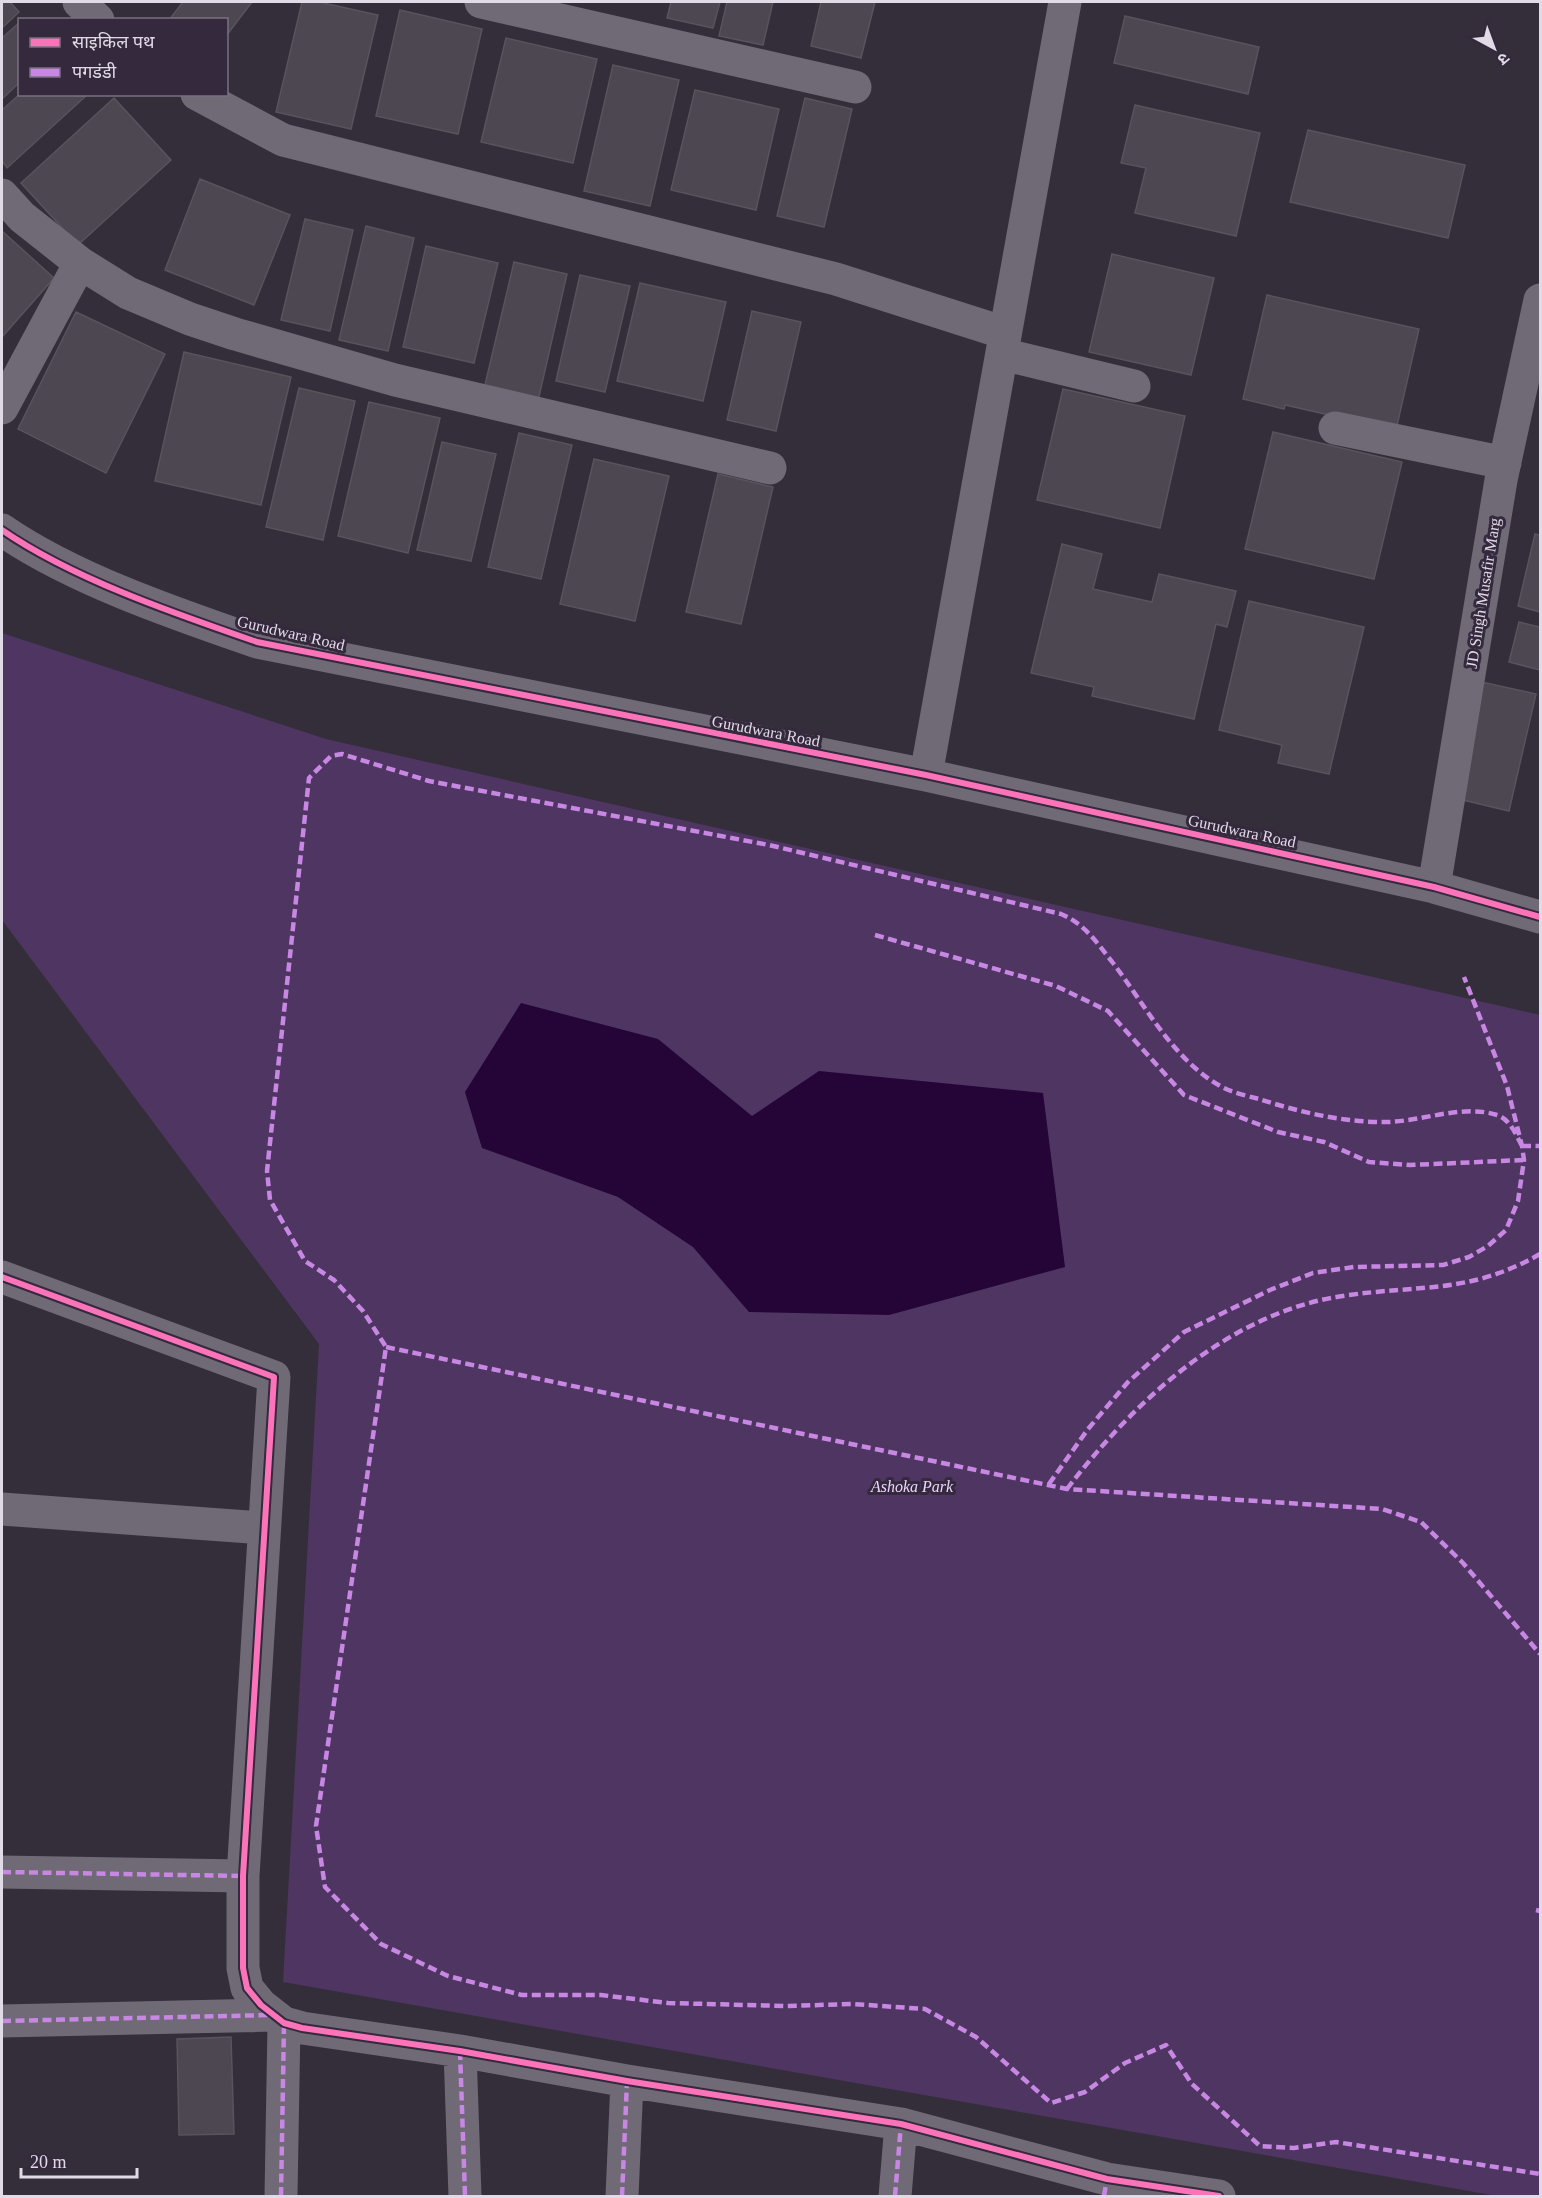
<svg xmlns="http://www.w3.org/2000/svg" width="1542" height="2198" viewBox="0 0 1542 2198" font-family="'Times New Roman','Noto Sans Devanagari',serif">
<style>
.green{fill:#4f3561}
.water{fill:#250438}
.building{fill:#4c4751;stroke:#58535d;stroke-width:1.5}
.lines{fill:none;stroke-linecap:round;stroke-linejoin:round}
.minor{stroke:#6f6a75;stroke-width:33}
.quiet{stroke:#c787e3;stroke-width:4.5;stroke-dasharray:9 4.5;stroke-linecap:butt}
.cycleway-casing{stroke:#34293d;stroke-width:10}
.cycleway{stroke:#fb73b8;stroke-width:6}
.labels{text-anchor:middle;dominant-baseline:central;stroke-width:6;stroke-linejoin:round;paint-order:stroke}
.street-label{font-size:16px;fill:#e1dae7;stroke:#34293d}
.park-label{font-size:16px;font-style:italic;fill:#ebd3fe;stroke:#34293d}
</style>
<rect width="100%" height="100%" fill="#332e39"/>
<!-- green -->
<path class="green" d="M 2,633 L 326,739 L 1540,1015 L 1540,2196 L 1497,2196 L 283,1982 L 319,1344 L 2,920 Z"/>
<!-- water -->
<path class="water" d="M 521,1003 L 658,1039 L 752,1116 L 819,1071 L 1043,1093 L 1065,1267 L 889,1315 L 749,1312 L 693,1247 L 618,1197 L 482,1148 L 465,1092 Z"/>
<!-- building -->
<path class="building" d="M 2,2 L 10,2 L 19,12 L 2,28 Z
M 183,2 L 252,2 L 226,36 L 226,20 L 169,20 Z
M 302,2 L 319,2 L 378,15 L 351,129 L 276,112 Z
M 671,2 L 720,2 L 713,28 L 667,18 Z
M 727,2 L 773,2 L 763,45 L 719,36 Z
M 821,2 L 875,2 L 861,58 L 811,46 Z
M 400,10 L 482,29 L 458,134 L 376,116 Z
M 1125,16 L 1259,47 L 1248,94 L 1114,63 Z
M 20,22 L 20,82 L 2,99 L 2,38 Z
M 506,38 L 597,59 L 573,163 L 481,142 Z
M 613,65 L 679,80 L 650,206 L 584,191 Z
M 695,90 L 779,109 L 756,210 L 671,190 Z
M 20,94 L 88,94 L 7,168 L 2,161 L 2,110 Z
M 114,98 L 171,160 L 78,245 L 21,183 Z
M 805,98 L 852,109 L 824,227 L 777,216 Z
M 1135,105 L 1260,133 L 1236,236 L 1135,213 L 1146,168 L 1121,163 Z
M 1308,130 L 1465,165 L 1448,238 L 1290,202 Z
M 200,179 L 290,215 L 254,305 L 165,270 Z
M 305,219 L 353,230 L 330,331 L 281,320 Z
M 366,226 L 414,238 L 388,351 L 339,340 Z
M 2,231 L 54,278 L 2,337 Z
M 426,246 L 498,263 L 474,363 L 403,347 Z
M 1112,254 L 1214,278 L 1191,375 L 1089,352 Z
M 514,262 L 567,274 L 538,401 L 484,389 Z
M 580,275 L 630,286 L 605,392 L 556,381 Z
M 640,283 L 726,302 L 703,401 L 617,381 Z
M 1267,295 L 1419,329 L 1396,430 L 1285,405 L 1284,409 L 1243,399 Z
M 752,311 L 801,322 L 776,431 L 727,420 Z
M 76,312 L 165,354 L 106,473 L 18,429 Z
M 184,352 L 291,377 L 261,505 L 155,481 Z
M 299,388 L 355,401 L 323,540 L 266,527 Z
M 1063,389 L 1185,416 L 1160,528 L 1037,500 Z
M 369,402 L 440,418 L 408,553 L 338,536 Z
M 1273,432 L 1402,462 L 1374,579 L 1245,549 Z
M 519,433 L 572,445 L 541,579 L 488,567 Z
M 442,442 L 496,454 L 471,561 L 417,550 Z
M 594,459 L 669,476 L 635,621 L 560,604 Z
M 718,474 L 773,487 L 741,624 L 686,612 Z
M 1535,534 L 1540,535 L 1540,612 L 1518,606 Z
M 1062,544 L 1102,554 L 1093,589 L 1152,602 L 1159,574 L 1236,591 L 1227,627 L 1216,624 L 1194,719 L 1092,696 L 1094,687 L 1031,673 Z
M 1249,601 L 1364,627 L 1329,774 L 1278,763 L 1282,745 L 1219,730 Z
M 1519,622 L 1540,627 L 1540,670 L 1509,662 Z
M 1477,681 L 1536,694 L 1509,811 L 1450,797 Z
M 231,2037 L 234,2134 L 179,2135 L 177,2039 Z"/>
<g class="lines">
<!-- minor -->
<path class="minor" d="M 79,2 L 98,20
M 481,2 L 855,87
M 197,94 L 283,140 L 836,279 L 1005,333
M 2,195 L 22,217 L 80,263
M 1002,354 L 1134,386
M 2,408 L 80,263 L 128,293 L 190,319 L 235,334 L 395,380 L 770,468
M 1335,428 L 1505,463
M 2,530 C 73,579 176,614 257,642 L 926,775 L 1434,887 L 1540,917
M 926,775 L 1065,2
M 1434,887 L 1501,480 L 1540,300
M 2,1277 L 274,1377 L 243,1876 L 243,1968 L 247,1988 L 261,2005 L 284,2023 L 302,2028 L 460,2051 L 627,2081 L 901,2124 L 1107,2179 L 1219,2196
M 2,1509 L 263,1528
M 2,1872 L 243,1876
M 2,2021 L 273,2015
M 460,2051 L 465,2196
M 281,2196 L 284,2023
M 622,2196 L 627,2081
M 895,2196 L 901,2124"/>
<!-- quiet -->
<path class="quiet" d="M 875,935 L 1056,986 L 1108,1011 L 1184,1095 L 1278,1132 L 1324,1142 L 1369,1162 L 1410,1165 L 1524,1160
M 1522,1146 C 1516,1135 1510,1119 1497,1115 C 1463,1104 1423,1121 1388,1122 C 1346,1123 1299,1112 1259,1099 C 1248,1096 1234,1093 1224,1088 C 1174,1062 1146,1006 1113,963 C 1097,943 1085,924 1061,914 L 769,845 L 429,781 L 342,754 L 331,756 L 309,778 L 267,1171 L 270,1200 L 305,1261 L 334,1280 L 363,1311 L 386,1347 L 316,1826 L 325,1887 L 381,1944 L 448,1976 L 522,1995 L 601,1995 L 668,2003 L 786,2006 L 853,2004 L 925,2009 L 976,2037 L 1051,2103 L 1085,2092 L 1125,2063 L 1166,2045 L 1192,2084 L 1260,2146 L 1294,2148 L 1336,2142 L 1540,2174
M 1522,1146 L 1540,1146
M 386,1347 L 1067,1489 L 1382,1509 L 1421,1522 L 1463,1563 L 1540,1654
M 1049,1484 L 1088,1429 L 1128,1382 L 1184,1332 L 1270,1290 L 1313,1273 L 1354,1267 L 1443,1265 L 1469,1257 L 1488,1246 L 1506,1230 L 1518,1201 L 1524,1160 L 1522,1146 L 1507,1086 L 1464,977
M 1067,1489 C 1134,1401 1230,1312 1343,1296 C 1420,1284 1468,1295 1540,1254
M 2,1872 L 243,1876
M 1536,1910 L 1540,1911
M 2,2021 L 273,2015
M 460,2051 L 465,2196
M 281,2196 L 284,2023
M 622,2196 L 627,2081
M 895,2196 L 901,2124
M 1104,2196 L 1107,2179"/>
<!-- cycleway casing -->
<g class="cycleway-casing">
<path id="cycleway" d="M 2,530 C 73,579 176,614 257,642 L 926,775 L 1434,887 L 1540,917
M 2,1277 L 274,1377 L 243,1876 L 243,1968 L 247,1988 L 261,2005 L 284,2023 L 302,2028 L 460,2051 L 627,2081 L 901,2124 L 1107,2179 L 1219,2196"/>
</g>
<!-- cycleway -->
<use href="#cycleway" class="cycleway"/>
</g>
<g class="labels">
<!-- street labels -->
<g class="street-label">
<text transform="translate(1483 593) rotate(-81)">JD Singh Musafir Marg</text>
<text transform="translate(291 633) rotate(13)">Gurudwara Road</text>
<text transform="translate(766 731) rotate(11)">Gurudwara Road</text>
<text transform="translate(1242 831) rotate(12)">Gurudwara Road</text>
</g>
<!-- park labels -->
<g class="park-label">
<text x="912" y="1486">Ashoka Park</text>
</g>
</g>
<!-- border -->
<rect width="1542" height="2198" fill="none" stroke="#e1dae7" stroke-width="6"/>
<!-- legend -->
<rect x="18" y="18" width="210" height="78" fill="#34293d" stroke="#797081" stroke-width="1.5"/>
<rect x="30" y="38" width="30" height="9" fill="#fb73b8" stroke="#797081" stroke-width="1.5"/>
<text x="72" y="48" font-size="18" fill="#e1dae7">साइकिल पथ</text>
<rect x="30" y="68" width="30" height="9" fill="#c787e3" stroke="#797081" stroke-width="1.5"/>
<text x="72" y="78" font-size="18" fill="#e1dae7">पगडंडी</text>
<!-- north arrow -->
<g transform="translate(1494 48) rotate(139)" stroke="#34293d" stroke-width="4.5" paint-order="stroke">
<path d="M0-4.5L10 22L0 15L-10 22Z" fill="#e1dae7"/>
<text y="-9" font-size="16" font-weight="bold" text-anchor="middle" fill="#e1dae7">उ</text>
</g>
<!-- scale -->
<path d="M21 2168v9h116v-9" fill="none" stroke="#e1dae7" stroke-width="3"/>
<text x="30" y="2168" font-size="18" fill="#e1dae7" stroke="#34293d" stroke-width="4.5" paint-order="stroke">20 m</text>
</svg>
